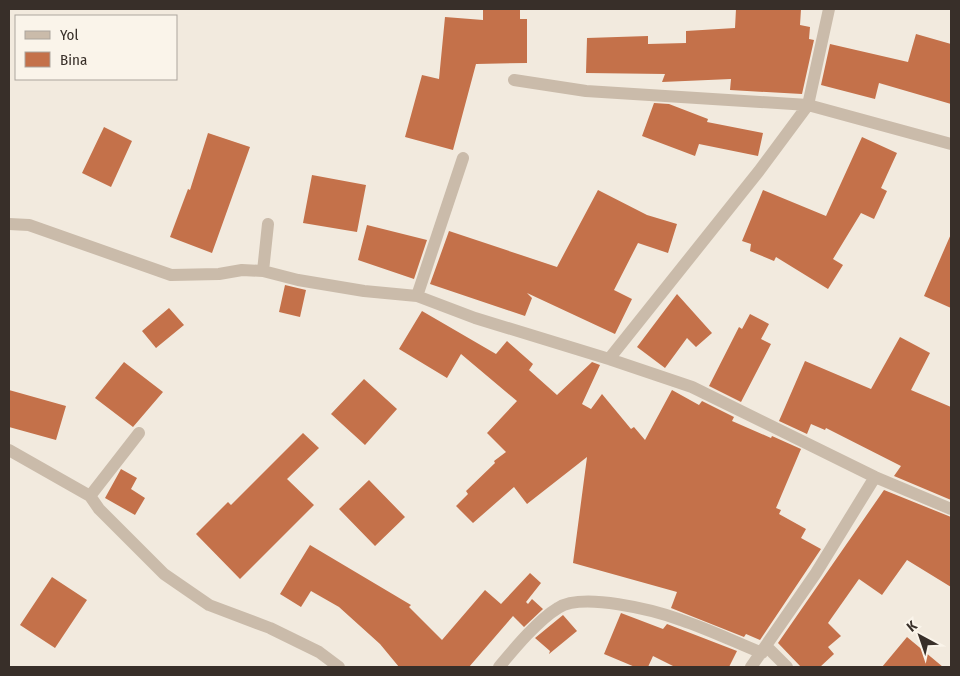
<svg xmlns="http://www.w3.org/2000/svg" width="960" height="676" viewBox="0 0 960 676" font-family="'Fira Sans Condensed',sans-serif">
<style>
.building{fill:#c4714a}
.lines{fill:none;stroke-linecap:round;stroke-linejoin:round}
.street{stroke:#cabbaa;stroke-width:12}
</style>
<rect width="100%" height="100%" fill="#f2eade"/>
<!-- building -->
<path class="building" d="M 483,9 L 520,9 L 520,19 L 527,19 L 527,63 L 476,64 L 453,150 L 405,137 L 422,75 L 439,79 L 445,17 L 483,20 Z
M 736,9 L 801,9 L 800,25 L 810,27 L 809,39 L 814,40 L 802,94 L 730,90 L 731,79 L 662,82 L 665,74 L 586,73 L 587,38 L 648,36 L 648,44 L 686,43 L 686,31 L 735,28 Z
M 916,34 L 951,44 L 951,104 L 879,83 L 875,99 L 821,85 L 830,44 L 908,62 Z
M 654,103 L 669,104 L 708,119 L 707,122 L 763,133 L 758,156 L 699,144 L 695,156 L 642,136 Z
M 104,127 L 132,141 L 111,187 L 82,173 Z
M 208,133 L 250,147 L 212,253 L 170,237 L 188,189 L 190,190 Z
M 862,137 L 897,153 L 881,188 L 887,191 L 874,219 L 861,213 L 833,259 L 843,265 L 828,289 L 776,257 L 774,261 L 750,251 L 751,244 L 742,241 L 763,190 L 826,216 Z
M 312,175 L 366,185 L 357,232 L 303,223 Z
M 598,190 L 647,215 L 677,224 L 668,253 L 638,243 L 614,290 L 632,299 L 615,334 L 527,293 L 532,298 L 525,316 L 430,284 L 449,231 L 557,267 Z
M 367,225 L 427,240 L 414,279 L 358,260 Z
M 951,234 L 951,308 L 924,296 Z
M 285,285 L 306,290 L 300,317 L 279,312 Z
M 677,294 L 712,333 L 696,347 L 687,338 L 665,368 L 637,347 Z
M 169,308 L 184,325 L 156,348 L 142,331 Z
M 422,311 L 496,354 L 507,341 L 533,364 L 529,370 L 557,395 L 592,362 L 600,365 L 582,404 L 591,409 L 602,394 L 631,429 L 634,427 L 645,440 L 672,390 L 699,405 L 702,401 L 734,417 L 732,421 L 771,438 L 772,436 L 801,449 L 776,508 L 781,510 L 779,514 L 806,529 L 801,538 L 821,549 L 760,640 L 746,634 L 744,637 L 671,608 L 677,592 L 573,563 L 587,457 L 527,504 L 514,487 L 473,523 L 456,506 L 468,494 L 466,491 L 495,463 L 494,461 L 506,452 L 487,433 L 517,401 L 461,354 L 447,378 L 399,349 Z
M 750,314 L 769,324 L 761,339 L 771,344 L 741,402 L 709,386 L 739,327 L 742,329 Z
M 900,337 L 930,353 L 911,390 L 951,407 L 951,500 L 894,476 L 901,466 L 826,428 L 825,430 L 811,424 L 807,434 L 779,421 L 805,361 L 871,389 Z
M 124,362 L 163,392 L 133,427 L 95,398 Z
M 364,379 L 397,409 L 365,445 L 331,414 Z
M 9,390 L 66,406 L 56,440 L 9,427 Z
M 303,433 L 319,448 L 287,479 L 314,505 L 240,579 L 196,534 L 228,502 L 231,505 Z
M 121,469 L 137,478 L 131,489 L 145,498 L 135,515 L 105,498 Z
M 369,480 L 405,517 L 375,546 L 339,509 Z
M 884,490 L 951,517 L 951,587 L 907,560 L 882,595 L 859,579 L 828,623 L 841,636 L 828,647 L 834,654 L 820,667 L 801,667 L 778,643 Z
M 310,545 L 411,605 L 409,607 L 442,640 L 485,590 L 501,604 L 530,573 L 541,583 L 526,602 L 528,604 L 532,599 L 543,609 L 524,627 L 513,616 L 469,667 L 399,667 L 380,644 L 339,607 L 311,591 L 301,607 L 280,594 Z
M 52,577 L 87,600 L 55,648 L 20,625 Z
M 621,613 L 663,629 L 667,624 L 737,651 L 729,667 L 675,667 L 653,656 L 648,667 L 635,667 L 604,654 Z
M 563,615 L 577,631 L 549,654 L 550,651 L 535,638 Z
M 907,637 L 943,667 L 882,667 Z"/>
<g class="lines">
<!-- street -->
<path class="street" d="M 514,80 L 586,91 L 808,105 L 951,144
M 9,224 L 29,225 L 171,275 L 219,274 L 242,270 L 263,271 L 298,280 L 364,291 L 417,296 L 475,318 L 609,359 L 692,387 L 875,477 L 951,509
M 263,271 L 268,224
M 417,296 L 463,158
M 609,359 L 759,171 L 808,105 L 829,9
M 9,450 L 90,496 L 99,509 L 164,574 L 209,605 L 270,628 L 319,652 L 339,667
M 90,496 L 139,433
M 766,646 L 787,667
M 499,667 C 514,649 538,620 558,608 C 582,592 654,610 681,620 C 708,629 735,642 762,653
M 751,667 L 816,573 L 875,477"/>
</g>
<!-- border -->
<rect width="960" height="676" fill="none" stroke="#382f29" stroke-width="20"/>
<!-- legend -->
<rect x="15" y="15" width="162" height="65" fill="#faf4ea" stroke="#aca59d"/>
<rect x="25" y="31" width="25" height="8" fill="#cabbaa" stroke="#aca59d"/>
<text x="60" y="40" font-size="15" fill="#382f29">Yol</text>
<rect x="25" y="52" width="25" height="15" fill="#c4714a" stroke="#aca59d"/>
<text x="60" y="65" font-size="15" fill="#382f29">Bina</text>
<!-- north arrow -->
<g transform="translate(920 636) rotate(320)" stroke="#faf4ea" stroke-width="4" paint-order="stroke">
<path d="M0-4L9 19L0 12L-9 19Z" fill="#382f29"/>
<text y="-8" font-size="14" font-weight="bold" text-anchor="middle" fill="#382f29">K</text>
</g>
</svg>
